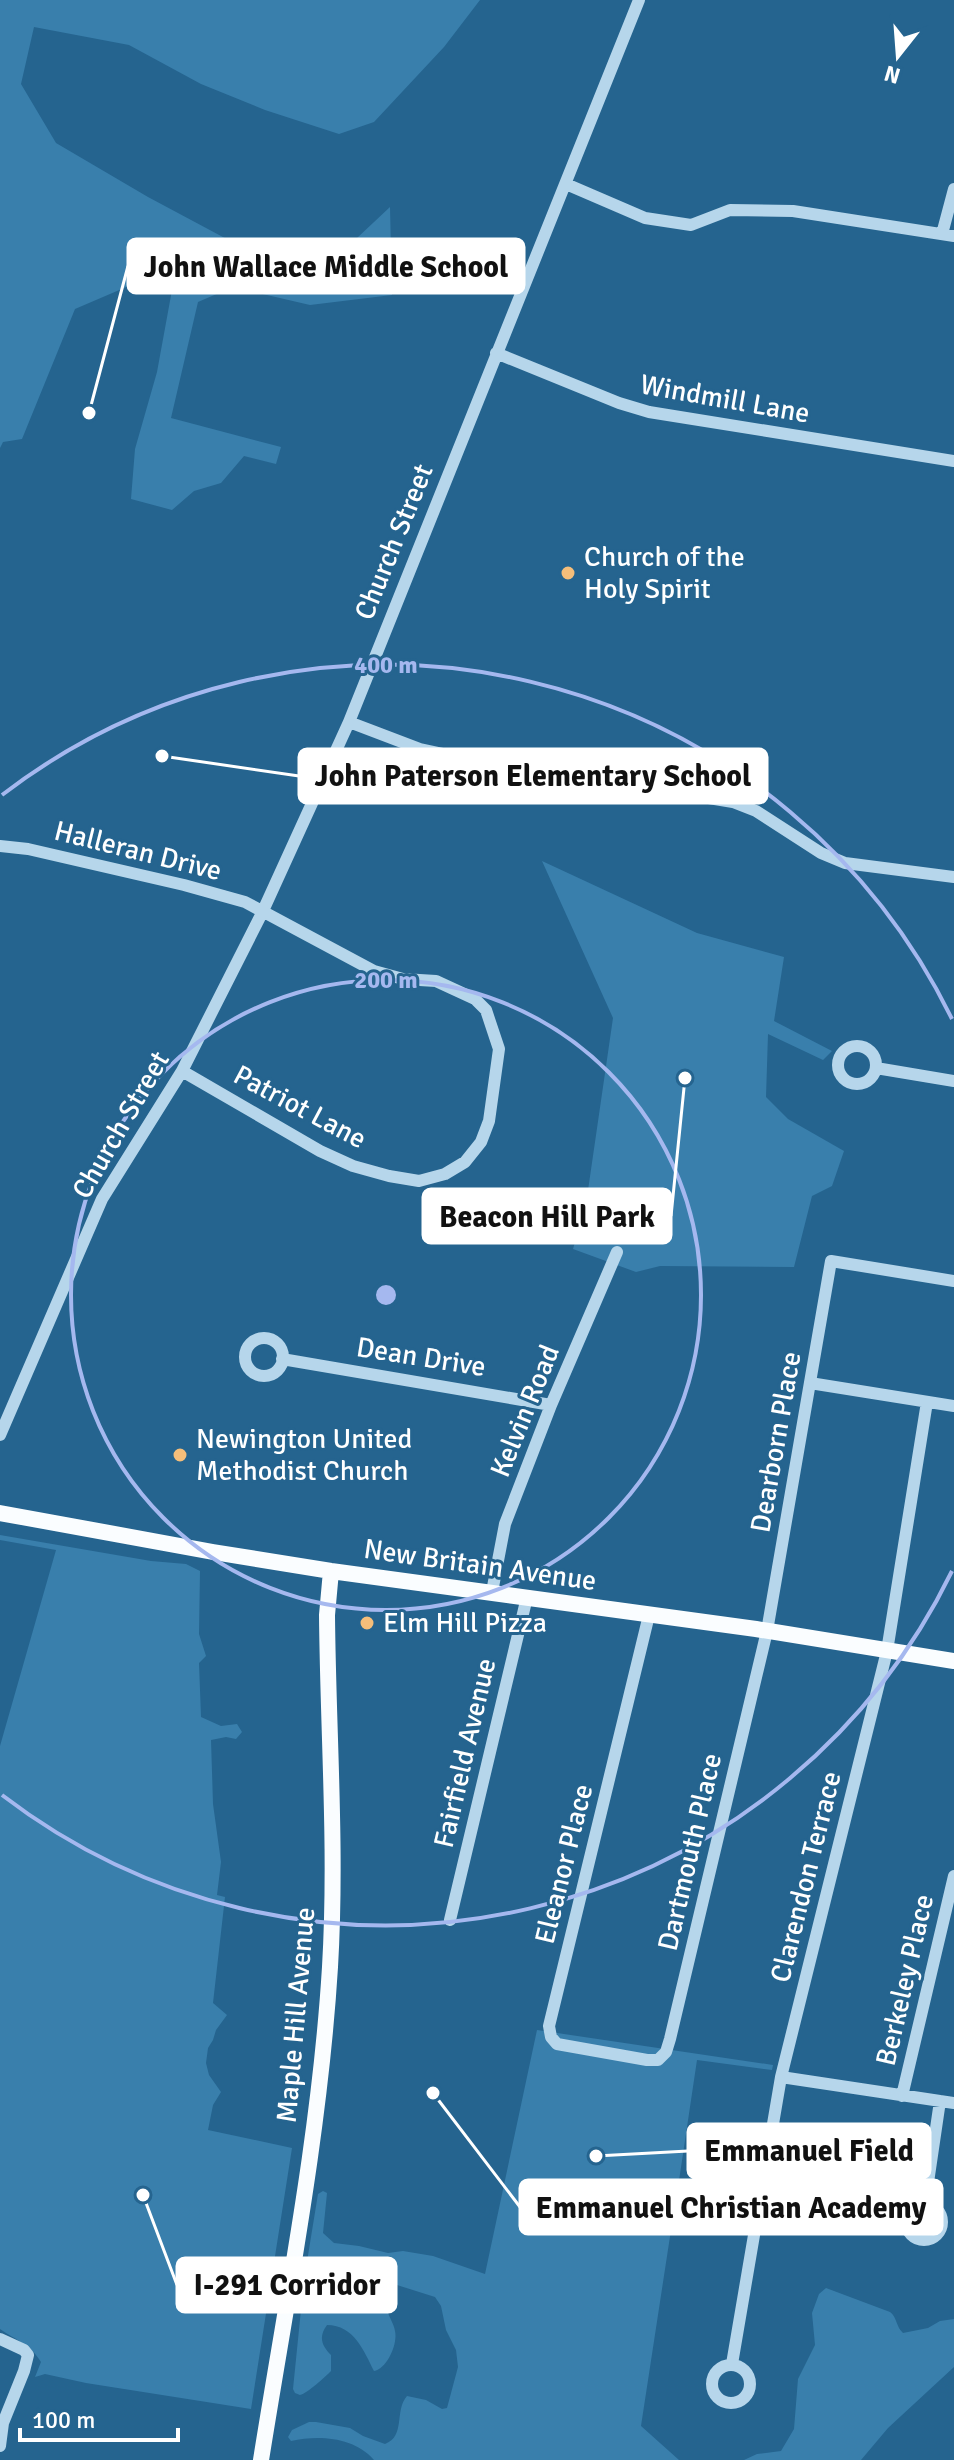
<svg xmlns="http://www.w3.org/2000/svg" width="954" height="2460" viewBox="0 0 954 2460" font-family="Signika,sans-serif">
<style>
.green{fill:#397fac}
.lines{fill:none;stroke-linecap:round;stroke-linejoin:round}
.minor{stroke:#b6d6eb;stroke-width:12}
.major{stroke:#fafdff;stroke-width:16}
.ring{fill:none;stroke:#a5b8ef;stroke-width:4}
.poi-dot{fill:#f5be7a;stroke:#25648f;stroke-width:3}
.labels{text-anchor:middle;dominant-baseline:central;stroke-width:6;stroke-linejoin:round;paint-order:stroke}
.street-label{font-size:28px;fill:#fff;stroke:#25648f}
.poi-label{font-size:28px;fill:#fff;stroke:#25648f;text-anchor:start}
.centre{fill:#a5b8ef;stroke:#25648f;stroke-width:4}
.ring-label{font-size:24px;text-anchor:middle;font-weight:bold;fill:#a5b8ef;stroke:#25648f;stroke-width:6;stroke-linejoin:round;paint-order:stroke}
.leader{fill:none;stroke:#fff;stroke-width:3}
.callout-dot{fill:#fff;stroke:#25648f;stroke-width:3}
.callout{fill:#fff;stroke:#fff;stroke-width:3}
.callout-label{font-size:30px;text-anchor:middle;font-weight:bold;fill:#111}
</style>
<rect width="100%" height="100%" fill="#25648f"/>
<!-- green -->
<path class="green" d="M 0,0 L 480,0 L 444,47 L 374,122 L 339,134 L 265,110 L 201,84 L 129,45 L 34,27 L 21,84 L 56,143 L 148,197 L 236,244 L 317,249 L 357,238 L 390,207 L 392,295 L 310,305 L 233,287 L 198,302 L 171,418 L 281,447 L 276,464 L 244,456 L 221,483 L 194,491 L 172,510 L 131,499 L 135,449 L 157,372 L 172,290 L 138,282 L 75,309 L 22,439 L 3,442 L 0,448 Z
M 542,861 L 697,933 L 784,957 L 774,1021 L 832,1051 L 823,1060 L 768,1034 L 766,1097 L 788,1119 L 844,1151 L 832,1186 L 812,1196 L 794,1267 L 660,1266 L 636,1272 L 573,1249 L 586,1204 L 613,1018 Z
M 0,1535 L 151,1561 L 186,1564 L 200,1571 L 199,1634 L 206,1656 L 199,1663 L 201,1717 L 221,1726 L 237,1724 L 242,1732 L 236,1739 L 226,1737 L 211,1740 L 213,1804 L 221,1862 L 217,1895 L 225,1897 L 213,2003 L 227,2015 L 216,2030 L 213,2040 L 208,2048 L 206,2063 L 209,2075 L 221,2092 L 213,2105 L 208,2130 L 292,2148 L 251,2409 L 86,2383 L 45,2374 L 35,2377 L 41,2362 C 31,2345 16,2340 0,2329 L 0,1746 L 56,1550 L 0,1540 Z
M 537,2030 L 773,2065 L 772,2070 L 697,2060 L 677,2194 L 680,2203 L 671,2230 L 641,2426 L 679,2460 L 374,2460 C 354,2437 319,2435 291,2441 L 288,2437 L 292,2430 L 309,2422 L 316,2422 L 350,2428 L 363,2436 L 385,2444 C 406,2436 394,2411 407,2396 L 426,2400 L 442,2409 L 447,2408 L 458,2367 L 456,2350 L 446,2330 L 441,2306 L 435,2297 L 397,2285 C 394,2289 387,2301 387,2307 C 387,2315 394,2323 395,2331 C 398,2344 387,2369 374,2371 C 364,2351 354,2325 327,2325 C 318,2337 322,2346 331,2355 L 331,2371 C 325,2377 308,2393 300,2395 L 295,2393 L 293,2389 L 304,2280 L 318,2194 L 323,2191 L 327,2193 L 323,2233 L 334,2243 L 359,2246 L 388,2253 L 403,2251 L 433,2256 L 485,2274 Z
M 826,2288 L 890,2312 C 897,2317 896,2327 903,2333 L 928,2328 L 940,2321 L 954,2319 L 954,2367 L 888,2428 L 861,2460 L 744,2460 L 757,2454 L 781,2451 L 794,2429 L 798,2379 L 815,2345 L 812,2313 L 819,2294 Z"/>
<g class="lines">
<!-- minor -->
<path class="minor" d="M 566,184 L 645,218 L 691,225 L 730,210 L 793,211 L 954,236
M 942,234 L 954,189
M 496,353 L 619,403 L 649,412 L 954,461
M 349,722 L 420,749 L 448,755 L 733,802 L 756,811 L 821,853 L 845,863 L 954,877
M 0,846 L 28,849 L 184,885 L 245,902 L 374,971 L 403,979 L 436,981 L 475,999 L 486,1010 L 499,1049 L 489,1121 L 481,1142 L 465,1162 L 445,1174 L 419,1181 L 389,1176 L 353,1166 L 320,1151 L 182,1071
M838 1065a19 19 0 1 1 38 0a19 19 0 1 1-38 0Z
M 876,1068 L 954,1081
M245 1357a19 19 0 1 1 38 0a19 19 0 1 1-38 0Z
M 282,1359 L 551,1405
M 810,1383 L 954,1406
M 0,1435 L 102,1199 L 182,1071 L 262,913 L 349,722 L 639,0
M 492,1592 L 505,1524 L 551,1405 L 617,1252
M 649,1615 L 549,2026 L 551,2037 L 557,2044 L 647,2060 L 658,2060 L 666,2052 L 670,2039 L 767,1631 L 831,1261 L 954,1281
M 450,1920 L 527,1597
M 781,2077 L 954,2103
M 902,2096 L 954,1876
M 925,2203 L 940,2101
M906 2222a18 18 0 1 1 36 0a18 18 0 1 1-36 0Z
M 0,2339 L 24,2350 L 28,2355 L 24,2371 L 3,2423 L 0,2446
M 732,2364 L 781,2077 L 887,1651 L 927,1402
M712 2384a19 19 0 1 1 38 0a19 19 0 1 1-38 0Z"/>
<!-- major -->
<path class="major" d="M 0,1513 L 213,1552 L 331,1571 L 756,1629 L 954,1661
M 261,2460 C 287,2297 320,2132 330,1967 C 337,1849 328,1732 327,1615 L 331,1571"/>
</g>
<!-- distance rings -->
<g class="ring">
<circle cx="386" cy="1295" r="315"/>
<path d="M952 1571A630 630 0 0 1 2 1795M2 795A630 630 0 0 1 952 1019"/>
</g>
<!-- markers -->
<g class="poi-dot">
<circle cx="568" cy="573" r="8"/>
<circle cx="180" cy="1455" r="8"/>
<circle cx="367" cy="1623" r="8"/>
</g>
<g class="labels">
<!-- street labels -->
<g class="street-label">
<text transform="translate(725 399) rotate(10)">Windmill Lane</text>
<text transform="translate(394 542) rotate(-68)">Church Street</text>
<text transform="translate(138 851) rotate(14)">Halleran Drive</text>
<text transform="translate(300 1107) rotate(28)">Patriot Lane</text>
<text transform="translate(121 1125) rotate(-60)">Church Street</text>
<text transform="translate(421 1357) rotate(9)">Dean Drive</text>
<text transform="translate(525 1411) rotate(-68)">Kelvin Road</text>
<text transform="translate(776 1442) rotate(-80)">Dearborn Place</text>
<text transform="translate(480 1565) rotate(8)">New Britain Avenue</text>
<text transform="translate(465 1753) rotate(-77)">Fairfield Avenue</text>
<text transform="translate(690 1852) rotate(-77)">Dartmouth Place</text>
<text transform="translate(564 1864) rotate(-76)">Eleanor Place</text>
<text transform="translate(806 1877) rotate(-76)">Clarendon Terrace</text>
<text transform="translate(905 1980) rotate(-77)">Berkeley Place</text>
<text transform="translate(296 2015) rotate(-85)">Maple Hill Avenue</text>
</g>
<!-- poi labels -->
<g class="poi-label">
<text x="584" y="557">Church of the<tspan x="584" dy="32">Holy Spirit</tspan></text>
<text x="196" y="1439">Newington United<tspan x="196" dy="32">Methodist Church</tspan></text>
<text x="383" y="1623">Elm Hill Pizza</text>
</g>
</g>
<circle cx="386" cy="1295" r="12" class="centre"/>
<g class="ring-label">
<text x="386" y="673">400 m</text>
<text x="386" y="988">200 m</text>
</g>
<!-- callouts -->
<path class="leader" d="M89 413L128 266M162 756L299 776M685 1078L671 1216M596 2156L688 2151M433 2093L520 2207M143 2195L177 2285"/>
<g class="callout-dot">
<circle cx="89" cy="413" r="8"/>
<circle cx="162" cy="756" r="8"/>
<circle cx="685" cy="1078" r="8"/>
<circle cx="596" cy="2156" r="8"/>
<circle cx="433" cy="2093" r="8"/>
<circle cx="143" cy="2195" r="8"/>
</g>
<g class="callout">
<rect x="128" y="239" width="396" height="54" rx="8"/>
<rect x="299" y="749" width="468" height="54" rx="8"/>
<rect x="423" y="1189" width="248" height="54" rx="8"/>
<rect x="688" y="2124" width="242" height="54" rx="8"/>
<rect x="520" y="2180" width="422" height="54" rx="8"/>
<rect x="177" y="2258" width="219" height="54" rx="8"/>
</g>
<g class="callout-label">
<text x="326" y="277">John Wallace Middle School</text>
<text x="533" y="786">John Paterson Elementary School</text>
<text x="547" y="1227">Beacon Hill Park</text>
<text x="809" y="2161">Emmanuel Field</text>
<text x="731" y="2218">Emmanuel Christian Academy</text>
<text x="287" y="2295">I-291 Corridor</text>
</g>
<!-- north arrow -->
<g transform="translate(898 56) rotate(197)" stroke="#25648f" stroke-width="6" paint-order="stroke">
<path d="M0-6L14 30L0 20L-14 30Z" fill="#ffffff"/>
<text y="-12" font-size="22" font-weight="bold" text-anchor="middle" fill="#ffffff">N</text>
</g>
<!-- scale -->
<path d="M20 2428v12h158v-12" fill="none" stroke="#ffffff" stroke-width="4"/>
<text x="32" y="2428" font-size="24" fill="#ffffff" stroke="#25648f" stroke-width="6" paint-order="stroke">100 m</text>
</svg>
